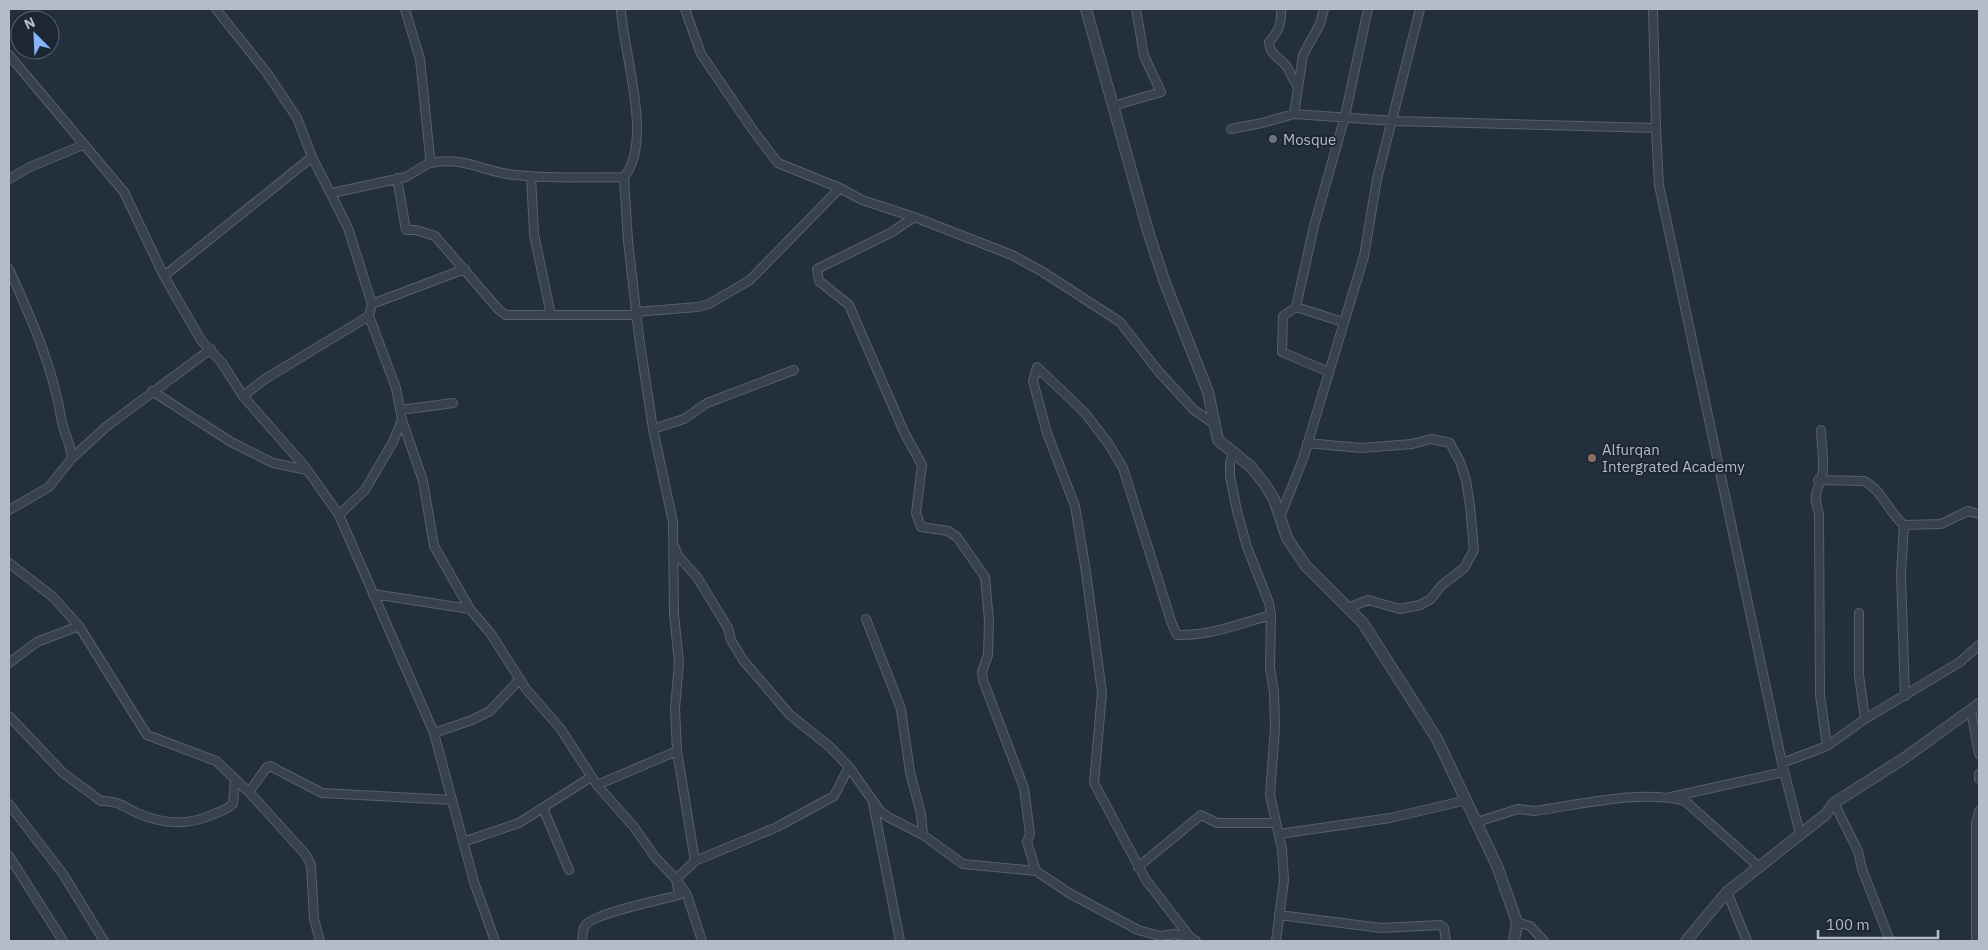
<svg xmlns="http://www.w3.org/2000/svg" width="1988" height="950" viewBox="0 0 1988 950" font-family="'IBM Plex Sans',sans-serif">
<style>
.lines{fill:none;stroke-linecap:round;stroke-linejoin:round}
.minor-casing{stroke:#565f6c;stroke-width:10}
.tertiary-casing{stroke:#565f6c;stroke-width:12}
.minor{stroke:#38414e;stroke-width:8}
.tertiary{stroke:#38414e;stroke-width:10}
.worship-dot{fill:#6b7280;stroke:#1d2633;stroke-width:2}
.education-dot{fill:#8d6e63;stroke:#1d2633;stroke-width:2}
.labels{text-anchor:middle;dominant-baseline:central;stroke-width:4;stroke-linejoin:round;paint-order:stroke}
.poi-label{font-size:15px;fill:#b4bcc9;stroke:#1d2633;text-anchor:start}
</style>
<rect width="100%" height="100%" fill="#242f3e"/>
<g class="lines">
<!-- minor casing -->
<g class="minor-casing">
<path id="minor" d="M 216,9 L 267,73 L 297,118 L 312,157 L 348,228 L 372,304 L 369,316 L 396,388 L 402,420 L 423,481 L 434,546 L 470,609 L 491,634 L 526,689 L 560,728 L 597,785 L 634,827 L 655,857 L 676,879 L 687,895 L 702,941
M 621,9 C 623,53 654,141 624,177 L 628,241 L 639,337 L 653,429 L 673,522 L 674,614 L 679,662 L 675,709 L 677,751 L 695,861
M 685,9 L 701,54 L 755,133 L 778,163 L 840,188 L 862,200 L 914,217 L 1012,255 L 1043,272 L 1120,322 L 1159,372 L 1194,410 L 1213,423
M 1281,9 C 1282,23 1279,31 1269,42 C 1270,56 1280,57 1287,67 C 1290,73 1293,79 1297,85
M 1653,9 L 1656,128
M 9,55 L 124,192 L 164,276 L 201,340 L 222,363 L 243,396 L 306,468 L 339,515 L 434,733 L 474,882 L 495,941
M 1113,106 L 1161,92 L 1144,56 L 1136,9
M 1294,114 L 1303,55 L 1320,24 L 1324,9
M 1231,129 L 1262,123 L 1294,114 L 1394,121 L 1656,128 L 1659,185 L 1782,763 L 1800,834
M 429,163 C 466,156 482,172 515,175 C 551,179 588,177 624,177
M 531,176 L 534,234 L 551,315
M 397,178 L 406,230 L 416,230 L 435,236 L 499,310 L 506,315 L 637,315
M 9,179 L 30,167 L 83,145
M 332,193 L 406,177 L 429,163 L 430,157 L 420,59 L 405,9
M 914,217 L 892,232 L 817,269 L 819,281 L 849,305 L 904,432 L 922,465 L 916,513 L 921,527 L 948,531 L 957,537 L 985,577 L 989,621 L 988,655 L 982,672 L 983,680 L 1024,788 L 1030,834 L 1027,842 L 1036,871
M 9,269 C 31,318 52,364 61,417 C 63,432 70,441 72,458
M 164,276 L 312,157
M 372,304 L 465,269
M 1296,307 L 1343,322
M 636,312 L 697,307 L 709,304 L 750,280 L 840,188
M 1329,372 L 1282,352 L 1283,316 L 1296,307 L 1314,226 L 1345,116 L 1368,9
M 152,391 L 231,442 L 273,463 L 307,470
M 243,396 L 265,379 L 369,316
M 400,410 L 453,403
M 653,429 L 684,419 L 707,403 L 794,370
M 1821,430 C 1821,442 1825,465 1822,475 C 1816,495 1813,493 1819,514 L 1820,695 L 1827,746
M 1307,443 L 1361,448 L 1412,444 L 1431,439 L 1450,443 L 1460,462 L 1466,480 L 1470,506 L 1474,550 L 1464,568 L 1441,586 L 1431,599 L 1420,605 L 1400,609 L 1368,600 L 1348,608
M 1234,452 L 1230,462 L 1230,476 L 1237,511 L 1247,547 L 1269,603 L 1271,615 L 1270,668 L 1274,692 L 1275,728 L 1270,795 L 1282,849 L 1284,880 L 1276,941
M 1818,480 L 1864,481 C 1882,490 1889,513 1904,525 L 1941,524 L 1968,511 L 1979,514
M 9,510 L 49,487 L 72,458 L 107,426 L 211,349
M 339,515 L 365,490 L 393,442 L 402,420
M 1280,517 L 1303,459 L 1364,256 L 1377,179 L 1420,9
M 1904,525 L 1901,574 L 1905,696
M 675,548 L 679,557 L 697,577 L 728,628 L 731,640 L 743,660 L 790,715 L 829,746 L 849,767 L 880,811 L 888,817 L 923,835 L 963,864 L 1036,871 L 1069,893 L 1138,930 L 1160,936 L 1174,934 L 1190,937 L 1196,941
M 9,563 L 53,597 L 79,626 L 147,735 L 216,761 L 249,792 L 306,855 L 311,865 L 314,919 L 320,941
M 373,594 L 470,609
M 1859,613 L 1859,675 L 1865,719
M 866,619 L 901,709 L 910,772 L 921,814 L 923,835
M 9,663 L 37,642 L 79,626
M 1971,710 L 1979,754
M 9,716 L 63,773 L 101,801 C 116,800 124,807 137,813 C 160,823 186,826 209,816 C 218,812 225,811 233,804 L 235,779
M 434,733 L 472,720 L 490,711 L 520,679
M 1782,763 L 1827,746 L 1865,719 L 1960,662 L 1979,645
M 1979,774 L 1979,779
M 597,785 L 677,751
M 249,792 L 267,767 L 270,766 L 322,793 L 452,800
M 1671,797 L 1784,772
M 873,803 L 900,941
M 1834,803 L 1858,851 L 1862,869 L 1890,941
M 9,804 L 63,874 L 104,941
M 543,808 L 569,870
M 1477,822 L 1518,809 L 1534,811 C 1579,805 1641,789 1685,801 L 1758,866
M 1279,834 L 1390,818 L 1467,800
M 463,842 L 519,823 L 591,777
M 9,856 L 63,941
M 1138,867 L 1201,815 L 1217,823 L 1275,823
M 1727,892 L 1747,941
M 1279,915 L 1381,928 L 1440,925 L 1444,928 L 1446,941
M 1517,922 L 1530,926 L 1544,941
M 1190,937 L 1146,880 L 1094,783 L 1102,693 L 1086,572 L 1075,506 L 1047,433 L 1033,381 L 1037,367 L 1085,413 L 1108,443 L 1123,468 L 1172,624 L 1177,635 C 1210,636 1239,624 1271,615
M 582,941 C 583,936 582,930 585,926 C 592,913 662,900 679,895 L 676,879 L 695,861 L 777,827 L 834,796 L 849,767
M 1976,941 L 1976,824 L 1979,811"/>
</g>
<!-- tertiary casing -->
<g class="tertiary-casing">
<path id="tertiary" d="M 1086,9 L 1148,231 L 1165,283 L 1208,392 L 1218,440 L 1250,466 L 1264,483 L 1274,499 L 1287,538 L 1306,566 L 1363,623 L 1437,739 L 1497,866 L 1517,922 L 1514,941
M 1686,941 L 1727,892 L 1825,815 L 1834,803 L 1903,759 L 1979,704"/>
</g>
<!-- minor -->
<use href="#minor" class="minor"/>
<!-- tertiary -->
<use href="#tertiary" class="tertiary"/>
</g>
<!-- markers -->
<circle class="worship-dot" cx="1273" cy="139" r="5"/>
<circle class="education-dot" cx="1592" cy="458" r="5"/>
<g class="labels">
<!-- poi labels -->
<g class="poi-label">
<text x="1283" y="139">Mosque</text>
<text x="1602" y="449">Alfurqan<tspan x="1602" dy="17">Intergrated Academy</tspan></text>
</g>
</g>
<!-- border -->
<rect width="1988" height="950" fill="none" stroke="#b4bcc9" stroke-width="20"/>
<!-- north arrow -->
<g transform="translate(35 35) rotate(336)"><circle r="24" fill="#1d2633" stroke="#59626f"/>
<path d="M0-4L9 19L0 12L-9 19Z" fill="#8ab4f8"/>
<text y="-8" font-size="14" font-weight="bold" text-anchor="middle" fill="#b4bcc9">N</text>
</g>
<!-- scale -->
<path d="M1818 930v8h120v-8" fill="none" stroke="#b4bcc9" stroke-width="2.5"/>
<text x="1826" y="930" font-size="15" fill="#b4bcc9" stroke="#1d2633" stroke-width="4" paint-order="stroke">100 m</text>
</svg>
